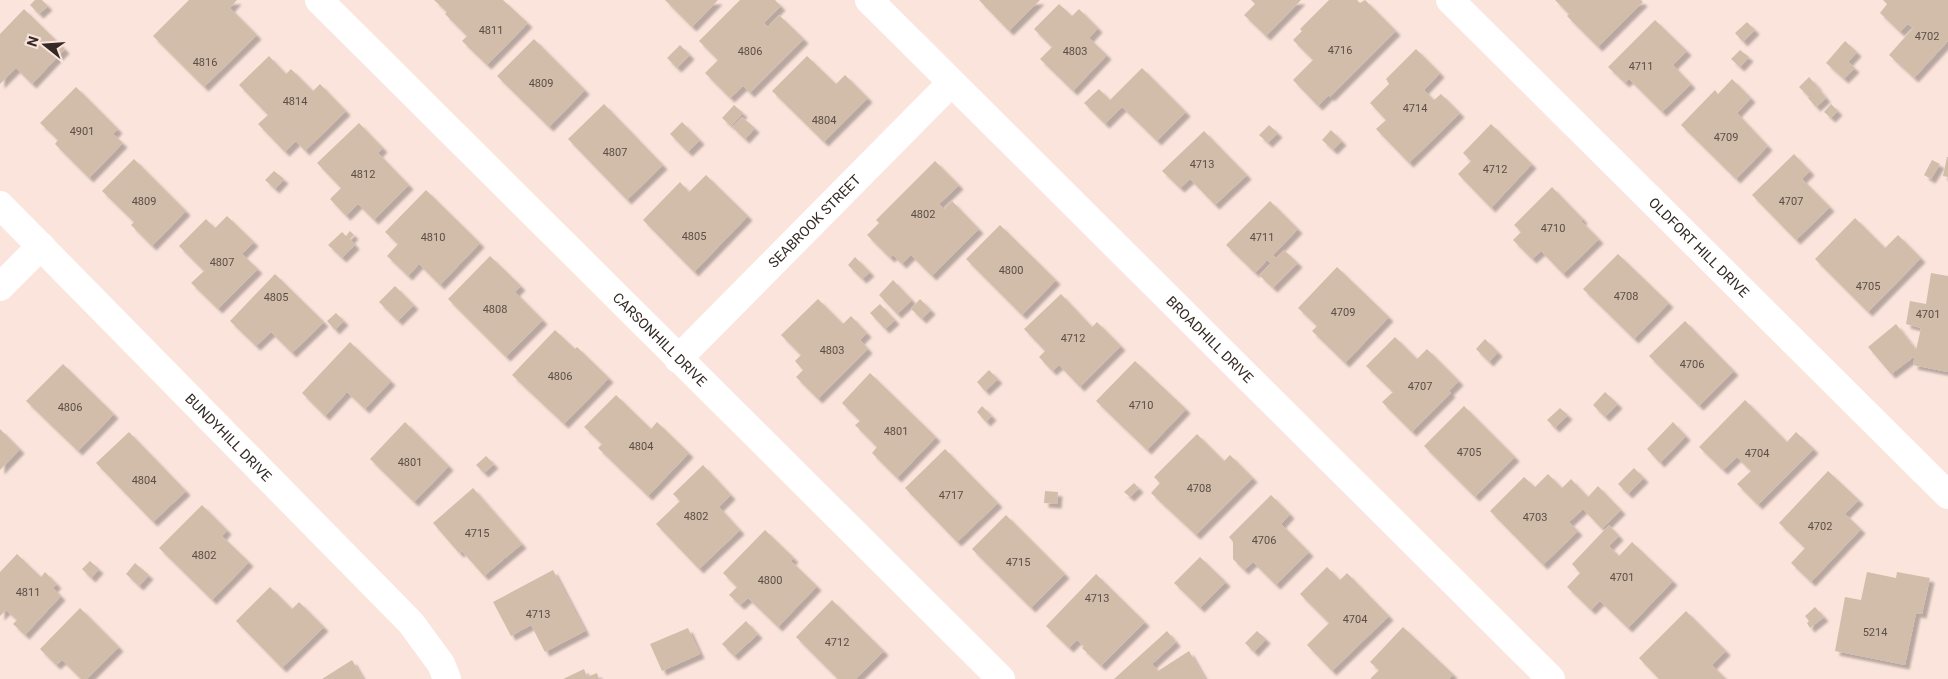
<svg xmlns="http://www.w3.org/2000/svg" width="1948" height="679" viewBox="0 0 1948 679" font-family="Roboto,sans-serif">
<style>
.building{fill:#d2bdaa;filter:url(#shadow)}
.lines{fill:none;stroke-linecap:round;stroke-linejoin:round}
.minor{stroke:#fff;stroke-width:28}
.labels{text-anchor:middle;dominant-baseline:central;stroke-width:4;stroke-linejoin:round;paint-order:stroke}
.number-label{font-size:11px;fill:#5c4e46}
.street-label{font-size:14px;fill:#342925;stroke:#fbe4db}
</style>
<defs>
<filter id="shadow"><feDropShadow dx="4.5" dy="4.5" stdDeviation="1" flood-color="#0004"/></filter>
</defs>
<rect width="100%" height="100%" fill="#fbe4db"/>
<!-- building -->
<path class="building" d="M 35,0 L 42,0 L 48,6 L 39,14 L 30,5 Z
M 189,0 L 237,0 L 230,8 L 257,35 L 204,87 L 153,36 Z
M 434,0 L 503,0 L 528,23 L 487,65 L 462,41 L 467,36 L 445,14 L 447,12 Z
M 665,0 L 718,0 L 692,27 Z
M 740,0 L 775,0 L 781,6 L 764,23 L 768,27 L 779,15 L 804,39 L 750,93 L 743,86 L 730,98 L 705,73 L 718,60 L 699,41 Z
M 979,0 L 1040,0 L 1009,31 Z
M 1251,0 L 1301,0 L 1266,36 L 1244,15 L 1255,4 Z
M 1329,0 L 1357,0 L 1360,3 L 1365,0 L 1396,31 L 1330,97 L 1329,95 L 1318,106 L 1293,80 L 1313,60 L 1293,40 L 1302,31 L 1300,29 Z
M 1555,0 L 1641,0 L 1643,2 L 1598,47 L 1567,16 L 1569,14 Z
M 1883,0 L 1948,0 L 1948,41 L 1914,78 L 1889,55 L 1913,28 L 1908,24 L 1900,32 L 1880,13 L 1887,4 Z
M 1059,4 L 1072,16 L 1079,9 L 1098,28 L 1089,38 L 1107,55 L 1073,91 L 1040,59 L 1052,47 L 1034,29 Z
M 24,9 L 65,49 L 32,84 L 16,68 L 0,84 L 0,34 Z
M 1655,20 L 1687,51 L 1673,65 L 1691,84 L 1662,112 L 1629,79 L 1625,83 L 1608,67 Z
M 1747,22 L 1755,30 L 1743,42 L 1735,33 Z
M 534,39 L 585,90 L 549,127 L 497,76 Z
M 1845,41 L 1857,52 L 1848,62 L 1855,68 L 1844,79 L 1826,63 Z
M 680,45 L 690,55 L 677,68 L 667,58 Z
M 1416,49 L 1440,73 L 1424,90 L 1434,100 L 1441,94 L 1460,113 L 1409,163 L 1376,129 L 1386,120 L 1370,103 L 1389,84 L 1386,79 Z
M 1740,50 L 1749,57 L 1740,67 L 1731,59 Z
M 269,56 L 286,74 L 291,69 L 313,91 L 320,84 L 346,111 L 305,151 L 296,141 L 285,152 L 258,124 L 268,115 L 239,85 Z
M 807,56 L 836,84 L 845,75 L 868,98 L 824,142 L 772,91 Z
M 1142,68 L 1186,112 L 1157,141 L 1122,107 L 1105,124 L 1084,103 L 1099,89 L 1110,100 Z
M 1809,77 L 1818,87 L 1808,96 L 1799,87 Z
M 1732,79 L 1751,98 L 1737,113 L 1768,146 L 1736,179 L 1681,125 L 1715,90 L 1718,94 Z
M 76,87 L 118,129 L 113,134 L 123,143 L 89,178 L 55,144 L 58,140 L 40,123 Z
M 1818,88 L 1826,98 L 1816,107 L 1808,98 Z
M 604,104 L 663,165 L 627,200 L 568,139 Z
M 1831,104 L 1838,111 L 1831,118 L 1824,112 Z
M 734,105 L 743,113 L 731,126 L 722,118 Z
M 742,117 L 755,128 L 745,139 L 732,127 Z
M 682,122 L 700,140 L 688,152 L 670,134 Z
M 359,123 L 383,148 L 378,153 L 409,185 L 374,220 L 358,204 L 346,216 L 330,199 L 341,188 L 317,163 Z
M 1491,124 L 1532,164 L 1491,208 L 1458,174 L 1471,161 L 1463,153 Z
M 1269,125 L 1278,133 L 1268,143 L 1259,135 Z
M 1331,130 L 1342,141 L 1333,150 L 1322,140 Z
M 1204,131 L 1247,175 L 1215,205 L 1190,179 L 1180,188 L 1162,171 Z
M 1794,154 L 1810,171 L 1802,179 L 1830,207 L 1796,240 L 1752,195 Z
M 1947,157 L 1948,157 L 1948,177 L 1943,176 Z
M 134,159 L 186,211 L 152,246 L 131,225 L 134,222 L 102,191 Z
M 1932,160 L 1940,164 L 1931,179 L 1924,175 Z
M 935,161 L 959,185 L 939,204 L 944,209 L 952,201 L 979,229 L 932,276 L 911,255 L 902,264 L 893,255 L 890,258 L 867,235 L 879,223 L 876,220 Z
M 274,171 L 284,179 L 275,189 L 265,180 Z
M 706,175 L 748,216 L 694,272 L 643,220 L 680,182 L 689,192 Z
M 1552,187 L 1583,219 L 1581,221 L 1599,239 L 1563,274 L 1541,251 L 1532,259 L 1513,240 L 1521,232 L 1514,225 Z
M 426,190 L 480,243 L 440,285 L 419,264 L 408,276 L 387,256 L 398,244 L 385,232 Z
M 1270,201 L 1298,229 L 1273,255 L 1276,258 L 1284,250 L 1298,263 L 1273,288 L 1259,275 L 1271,263 L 1267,260 L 1255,273 L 1226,245 Z
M 227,216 L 254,242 L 242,254 L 258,269 L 218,309 L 191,283 L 204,271 L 179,246 L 206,219 L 215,228 Z
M 1855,218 L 1885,248 L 1898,235 L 1921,258 L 1868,312 L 1815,259 Z
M 1000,225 L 1056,280 L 1022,315 L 966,259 Z
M 350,231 L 354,235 L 350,239 L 355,245 L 342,258 L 328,245 L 342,232 L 346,236 Z
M 1618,254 L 1669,303 L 1634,339 L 1583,289 Z
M 490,256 L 521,286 L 515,292 L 543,320 L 506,357 L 448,299 Z
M 855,257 L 870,272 L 862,279 L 848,265 Z
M 1337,267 L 1389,317 L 1345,363 L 1312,331 L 1317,326 L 1298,308 Z
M 1931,273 L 1948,276 L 1948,372 L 1913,365 L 1915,356 L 1891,374 L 1868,347 L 1896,324 L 1916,350 L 1921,328 L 1906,324 L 1910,301 L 1926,304 Z
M 275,274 L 324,322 L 292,353 L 271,332 L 256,346 L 230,321 Z
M 893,280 L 912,300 L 897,314 L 879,295 Z
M 395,286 L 414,305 L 398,321 L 379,302 Z
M 1061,294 L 1092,327 L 1097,322 L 1121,346 L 1080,387 L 1059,365 L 1052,371 L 1039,357 L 1045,351 L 1024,329 Z
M 818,299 L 843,324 L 851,316 L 867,333 L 860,340 L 868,349 L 818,399 L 796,377 L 803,370 L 795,361 L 801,355 L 781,335 Z
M 920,299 L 931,310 L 922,319 L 911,309 Z
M 880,304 L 895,320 L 885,329 L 870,313 Z
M 336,313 L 344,321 L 335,330 L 327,321 Z
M 1685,321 L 1734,371 L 1699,406 L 1649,356 Z
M 555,330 L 575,349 L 577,347 L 609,378 L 564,424 L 512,375 Z
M 1395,337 L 1417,359 L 1427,349 L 1459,381 L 1449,391 L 1451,393 L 1412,432 L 1382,402 L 1393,392 L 1366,366 Z
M 1485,339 L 1498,352 L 1489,362 L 1476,349 Z
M 350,342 L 391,381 L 365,409 L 347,392 L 325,416 L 302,393 Z
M 1135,361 L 1186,409 L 1147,450 L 1096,401 Z
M 63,364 L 114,414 L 78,451 L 26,401 Z
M 989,370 L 998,379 L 985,391 L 977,382 Z
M 870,373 L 936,437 L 897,478 L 872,453 L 877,447 L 855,425 L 860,421 L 842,403 Z
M 1605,392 L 1618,404 L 1605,417 L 1593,405 Z
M 616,395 L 651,429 L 657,422 L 689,453 L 648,496 L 598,448 L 602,444 L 584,427 Z
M 1745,400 L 1787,442 L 1796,432 L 1814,449 L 1758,505 L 1737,484 L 1751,471 L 1737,457 L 1723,470 L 1699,447 Z
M 982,406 L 992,416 L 986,422 L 977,412 Z
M 1464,406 L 1515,457 L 1475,497 L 1424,446 Z
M 1560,408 L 1568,415 L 1555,428 L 1547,420 Z
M 405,422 L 449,466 L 414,502 L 370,459 Z
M 1673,422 L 1686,436 L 1660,463 L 1647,449 Z
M 0,429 L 20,449 L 0,470 Z
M 129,432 L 186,491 L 153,522 L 96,463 Z
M 1197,434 L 1224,461 L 1230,455 L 1253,478 L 1196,535 L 1151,493 L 1160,483 L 1154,477 Z
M 945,449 L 998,503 L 957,542 L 905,488 Z
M 486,456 L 494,464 L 484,473 L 476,465 Z
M 703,465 L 731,495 L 719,507 L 740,530 L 699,569 L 656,524 L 680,501 L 673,494 Z
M 1634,468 L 1644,478 L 1628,494 L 1618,484 Z
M 1828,471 L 1859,500 L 1845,514 L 1861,529 L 1811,582 L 1791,563 L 1805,548 L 1779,523 Z
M 1548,474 L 1562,488 L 1571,479 L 1588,497 L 1598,486 L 1621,510 L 1602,529 L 1583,509 L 1569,522 L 1578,531 L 1543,565 L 1490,511 L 1524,477 L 1535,487 Z
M 1134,483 L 1139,488 L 1130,497 L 1124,492 Z
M 473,488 L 522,544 L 484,576 L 462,551 L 459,553 L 433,523 Z
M 1045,491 L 1058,492 L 1057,504 L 1044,503 Z
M 1271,495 L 1290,514 L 1281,524 L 1309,552 L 1276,585 L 1253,562 L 1244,570 L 1233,559 L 1233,542 L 1229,537 Z
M 202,505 L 227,530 L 222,536 L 249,562 L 212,600 L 159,548 Z
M 1006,515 L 1065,574 L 1031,608 L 972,549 Z
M 1609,525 L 1619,536 L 1609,546 L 1619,556 L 1632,542 L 1673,581 L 1628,628 L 1600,601 L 1591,610 L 1567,587 L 1580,573 L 1572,564 Z
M 765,530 L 794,558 L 791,561 L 817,586 L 778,627 L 748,598 L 740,605 L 729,595 L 737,587 L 723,573 Z
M 17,554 L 41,577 L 45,572 L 57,584 L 53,588 L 61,596 L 25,635 L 13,624 L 17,620 L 6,610 L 0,616 L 0,572 Z
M 1200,557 L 1226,582 L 1200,608 L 1174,583 Z
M 90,561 L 99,569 L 91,578 L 82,569 Z
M 135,563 L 149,575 L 139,586 L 126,574 Z
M 1327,567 L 1340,580 L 1347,573 L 1389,616 L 1332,671 L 1307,645 L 1329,623 L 1300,594 Z
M 553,570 L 585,631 L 545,652 L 531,625 L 511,636 L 493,602 Z
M 1867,572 L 1896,578 L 1897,572 L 1930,578 L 1922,614 L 1916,613 L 1905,665 L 1835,651 L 1845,597 L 1861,600 Z
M 1096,574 L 1145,622 L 1101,666 L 1082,648 L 1084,646 L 1077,640 L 1069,648 L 1046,626 Z
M 270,587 L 292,609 L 299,602 L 324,627 L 282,668 L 236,621 Z
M 832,600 L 884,651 L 856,679 L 838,679 L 796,637 Z
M 1815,607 L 1824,617 L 1810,628 L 1807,623 L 1809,621 L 1805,616 Z
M 80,608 L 119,647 L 87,679 L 81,679 L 62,660 L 56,665 L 40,649 Z
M 1686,611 L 1726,651 L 1712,665 L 1726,679 L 1659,679 L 1639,658 Z
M 746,621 L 758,634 L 734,656 L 722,644 Z
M 1403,627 L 1453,674 L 1449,679 L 1370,679 L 1379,670 L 1370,662 Z
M 688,628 L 700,654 L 662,671 L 650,644 Z
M 1167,631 L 1176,642 L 1152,664 L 1158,671 L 1189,651 L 1205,679 L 1114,679 Z
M 1257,631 L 1266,639 L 1254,652 L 1245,643 Z
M 352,660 L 363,679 L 322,679 Z
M 584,669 L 587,677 L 597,673 L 599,679 L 563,679 Z"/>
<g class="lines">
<!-- minor -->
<g class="minor">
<path id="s1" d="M 319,0 L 1001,679"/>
<path id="s2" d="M 869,0 L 1551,679"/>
<path id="s3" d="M 1450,0 L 1948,495"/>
<path id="s4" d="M 0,205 L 411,623 L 441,664 L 447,679"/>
<path d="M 0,287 L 41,246"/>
<path id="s5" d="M 678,359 L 951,83"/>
</g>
</g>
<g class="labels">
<!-- number labels -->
<g class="number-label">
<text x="491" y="30">4811</text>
<text x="1927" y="36">4702</text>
<text x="1340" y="50">4716</text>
<text x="750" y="51">4806</text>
<text x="1075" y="51">4803</text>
<text x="205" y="62">4816</text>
<text x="1641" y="66">4711</text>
<text x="541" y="83">4809</text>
<text x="295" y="101">4814</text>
<text x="1415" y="108">4714</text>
<text x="824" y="120">4804</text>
<text x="82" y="131">4901</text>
<text x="1726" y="137">4709</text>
<text x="615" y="152">4807</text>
<text x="1202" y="164">4713</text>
<text x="1495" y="169">4712</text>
<text x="363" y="174">4812</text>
<text x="144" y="201">4809</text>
<text x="1791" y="201">4707</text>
<text x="923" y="214">4802</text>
<text x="1553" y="228">4710</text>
<text x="694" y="236">4805</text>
<text x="433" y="237">4810</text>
<text x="1262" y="237">4711</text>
<text x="222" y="262">4807</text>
<text x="1011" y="270">4800</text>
<text x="1868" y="286">4705</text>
<text x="1626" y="296">4708</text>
<text x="276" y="297">4805</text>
<text x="495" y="309">4808</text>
<text x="1343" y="312">4709</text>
<text x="1928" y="314">4701</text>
<text x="1073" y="338">4712</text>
<text x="832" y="350">4803</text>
<text x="1692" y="364">4706</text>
<text x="560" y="376">4806</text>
<text x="1420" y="386">4707</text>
<text x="1141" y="405">4710</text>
<text x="70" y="407">4806</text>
<text x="896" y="431">4801</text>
<text x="641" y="446">4804</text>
<text x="1469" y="452">4705</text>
<text x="1757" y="453">4704</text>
<text x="410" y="462">4801</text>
<text x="144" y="480">4804</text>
<text x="1199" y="488">4708</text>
<text x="951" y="495">4717</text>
<text x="696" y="516">4802</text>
<text x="1535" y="517">4703</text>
<text x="1820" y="526">4702</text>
<text x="477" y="533">4715</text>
<text x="1264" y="540">4706</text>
<text x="204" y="555">4802</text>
<text x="1018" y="562">4715</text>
<text x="1622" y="577">4701</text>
<text x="770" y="580">4800</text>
<text x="28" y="592">4811</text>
<text x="1097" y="598">4713</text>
<text x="538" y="614">4713</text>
<text x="1355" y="619">4704</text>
<text x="1875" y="632">5214</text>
<text x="837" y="642">4712</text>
</g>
<!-- street labels -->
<g class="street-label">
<text stroke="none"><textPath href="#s5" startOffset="194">SEABROOK STREET</textPath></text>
<text stroke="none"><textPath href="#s3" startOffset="351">OLDFORT HILL DRIVE</textPath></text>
<text stroke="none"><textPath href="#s1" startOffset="481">CARSONHILL DRIVE</textPath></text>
<text stroke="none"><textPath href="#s2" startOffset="481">BROADHILL DRIVE</textPath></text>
<text stroke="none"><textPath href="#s4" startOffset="326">BUNDYHILL DRIVE</textPath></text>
</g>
</g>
<!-- north arrow -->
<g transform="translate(45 45) rotate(287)" stroke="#fbe4db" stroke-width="4" paint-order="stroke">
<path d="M0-4L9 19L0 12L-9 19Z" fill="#342925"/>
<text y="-8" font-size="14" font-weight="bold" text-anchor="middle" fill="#342925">N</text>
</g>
</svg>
